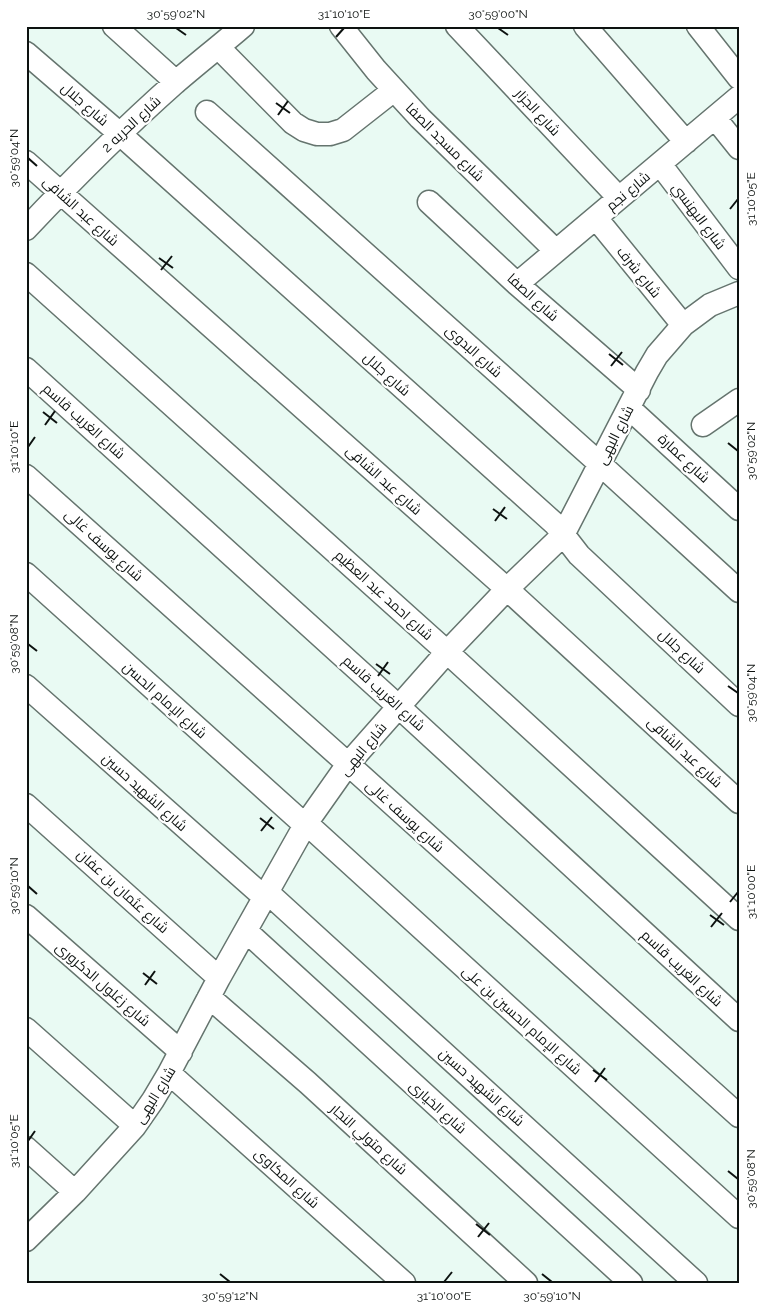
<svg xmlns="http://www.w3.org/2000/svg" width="765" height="1309" viewBox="0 0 765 1309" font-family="Raleway,Cairo,sans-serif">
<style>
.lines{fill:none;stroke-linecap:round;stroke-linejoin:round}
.street-casing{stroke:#65746e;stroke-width:25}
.street{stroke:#fff;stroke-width:22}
.ticks{fill:none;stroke:#0d1210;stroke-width:2}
.labels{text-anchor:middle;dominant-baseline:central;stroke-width:4.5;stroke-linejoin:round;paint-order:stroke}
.street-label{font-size:14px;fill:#0d1210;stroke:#fff}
.neatline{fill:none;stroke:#0d1210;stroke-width:2}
.ticks-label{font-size:12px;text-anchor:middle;fill:#0d1210}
</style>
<rect width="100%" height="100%" fill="#e9faf3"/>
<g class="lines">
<!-- street casing -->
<g class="street-casing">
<path id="street" d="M 114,26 L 176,82
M 341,26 L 376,70 L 420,118 L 556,251
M 457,26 L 619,198
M 585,26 L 686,142
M 698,26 L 739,78
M 218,47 L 293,123 L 304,130 L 317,134 L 330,134 L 343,130 L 394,90
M 26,53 L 120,134 L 545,515 L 555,524 L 579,555 L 739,705
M 207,112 L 600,464 L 739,591
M 715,118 L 739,148
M 26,162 L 507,589 L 739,802
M 660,164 L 739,268
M 429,202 L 517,284 L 639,390
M 596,218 L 683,325
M 26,229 C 74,178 123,129 176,82 C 198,63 221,45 243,26
M 26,274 L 447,652 L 739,919
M 517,284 L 739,97
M 26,369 L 399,707 L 739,1020
M 629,408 L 739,509
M 703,425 L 739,400
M 26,476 L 348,764 L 739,1116
M 26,574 L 305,825
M 26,686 L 264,897
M 26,805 L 219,978
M 306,823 L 739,1217
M 267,892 L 696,1283
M 26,916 L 181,1052
M 246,931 L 631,1283
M 209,997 L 308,1083 L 526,1283
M 26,1029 L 135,1126
M 169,1073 L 404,1283
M 26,1148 L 75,1192
M 26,1240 L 75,1192 L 135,1126 L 153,1100 L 169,1073 L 219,978 L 305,825 L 348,764 L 447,652 L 507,589 L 563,535 L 647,372 L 657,355 L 683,325 L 710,305 L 739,293"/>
</g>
<!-- street -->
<use href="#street" class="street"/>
</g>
<!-- ticks -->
<path class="ticks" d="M 176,28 L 186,35M 498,28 L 508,35M 336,37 L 344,28M 276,103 L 290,113M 278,115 L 288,101M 28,158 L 37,166M 730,209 L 738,199M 159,258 L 173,268M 161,270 L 172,256M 609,354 L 623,365M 611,366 L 622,352M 43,412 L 57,423M 45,425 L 55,411M 728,443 L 738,451M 28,447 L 35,437M 493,509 L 507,519M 495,521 L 505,507M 28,644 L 37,651M 376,664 L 390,674M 378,676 L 388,662M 728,686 L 738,693M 260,818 L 274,829M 261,831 L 272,817M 28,886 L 37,894M 730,902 L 738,892M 710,915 L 724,925M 711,927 L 722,913M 143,973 L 157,984M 145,985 L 155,971M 593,1070 L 607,1080M 595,1082 L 605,1068M 28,1141 L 35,1131M 728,1171 L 738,1179M 476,1224 L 490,1235M 478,1237 L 489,1223M 220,1274 L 230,1282M 542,1274 L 552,1282M 444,1282 L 452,1272"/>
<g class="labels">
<!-- street labels -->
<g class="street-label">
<text transform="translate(85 104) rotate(41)">شارع جلال</text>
<text transform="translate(538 112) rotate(47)">شارع الجزار</text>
<text transform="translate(131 124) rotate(-43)">شارع الحريه 2</text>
<text transform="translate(445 142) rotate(45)">شارع مسجد الصفا</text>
<text transform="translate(628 191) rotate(-40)">شارع نجم</text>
<text transform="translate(81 211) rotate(42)">شارع عبد الشافى</text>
<text transform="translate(699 216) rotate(53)">شارع البهنسي</text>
<text transform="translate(639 272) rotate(51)">شارع شرف</text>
<text transform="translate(533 297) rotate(42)">شارع الصفا</text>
<text transform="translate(474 351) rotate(42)">شارع البدوى</text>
<text transform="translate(387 374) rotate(42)">شارع جلال</text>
<text transform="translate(84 421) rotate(42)">شارع الغريب قاسم</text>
<text transform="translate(615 435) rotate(-63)">شارع البهى</text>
<text transform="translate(684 458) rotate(43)">شارع عمارة</text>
<text transform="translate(384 480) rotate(42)">شارع عبد الشافى</text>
<text transform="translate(104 545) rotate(42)">شارع يوسف غالى</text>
<text transform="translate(384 595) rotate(42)">شارع احمد عبد العظيم</text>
<text transform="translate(682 651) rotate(43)">شارع جلال</text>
<text transform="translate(384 693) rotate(42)">شارع الغريب قاسم</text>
<text transform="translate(165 700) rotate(42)">شارع الإمام الحسن</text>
<text transform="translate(363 749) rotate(-50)">شارع البهى</text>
<text transform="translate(685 752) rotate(43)">شارع عبد الشافى</text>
<text transform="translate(145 792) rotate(42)">شارع الشهيد حسين</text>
<text transform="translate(405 816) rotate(42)">شارع يوسف غالى</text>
<text transform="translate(123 891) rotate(42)">شارع عثمان بن عفان</text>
<text transform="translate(682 968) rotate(43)">شارع الغريب قاسم</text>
<text transform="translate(103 984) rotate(41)">شارع زغلول الدكرورى</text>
<text transform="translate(522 1020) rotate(42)">شارع الإمام الحسين بن على</text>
<text transform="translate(482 1087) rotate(42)">شارع الشهيد حسين</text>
<text transform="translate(155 1095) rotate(-58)">شارع البهى</text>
<text transform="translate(438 1107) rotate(42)">شارع الخيارى</text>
<text transform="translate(369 1139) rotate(42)">شارع متولي النجار</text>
<text transform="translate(287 1178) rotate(42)">شارع المكاوى</text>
</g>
</g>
<!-- border -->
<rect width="765" height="1309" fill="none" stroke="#ffffff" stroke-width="55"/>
<rect x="28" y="28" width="710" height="1254" class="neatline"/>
<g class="ticks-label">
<text x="176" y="18">30°59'02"N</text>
<text x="344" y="18">31°10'10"E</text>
<text x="498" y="18">30°59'00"N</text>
<text transform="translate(14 158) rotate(-90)" y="4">30°59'04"N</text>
<text transform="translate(751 199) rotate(-90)" y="4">31°10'05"E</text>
<text transform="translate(14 447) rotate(-90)" y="4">31°10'10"E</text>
<text transform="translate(751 451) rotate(-90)" y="4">30°59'02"N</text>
<text transform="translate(14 644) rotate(-90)" y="4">30°59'08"N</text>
<text transform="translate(751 693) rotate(-90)" y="4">30°59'04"N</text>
<text transform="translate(14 886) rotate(-90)" y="4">30°59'10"N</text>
<text transform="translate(751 892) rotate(-90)" y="4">31°10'00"E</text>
<text transform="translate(14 1141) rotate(-90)" y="4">31°10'05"E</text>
<text transform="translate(751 1179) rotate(-90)" y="4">30°59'08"N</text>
<text x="230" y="1300">30°59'12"N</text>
<text x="444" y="1300">31°10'00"E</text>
<text x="552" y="1300">30°59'10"N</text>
</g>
</svg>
